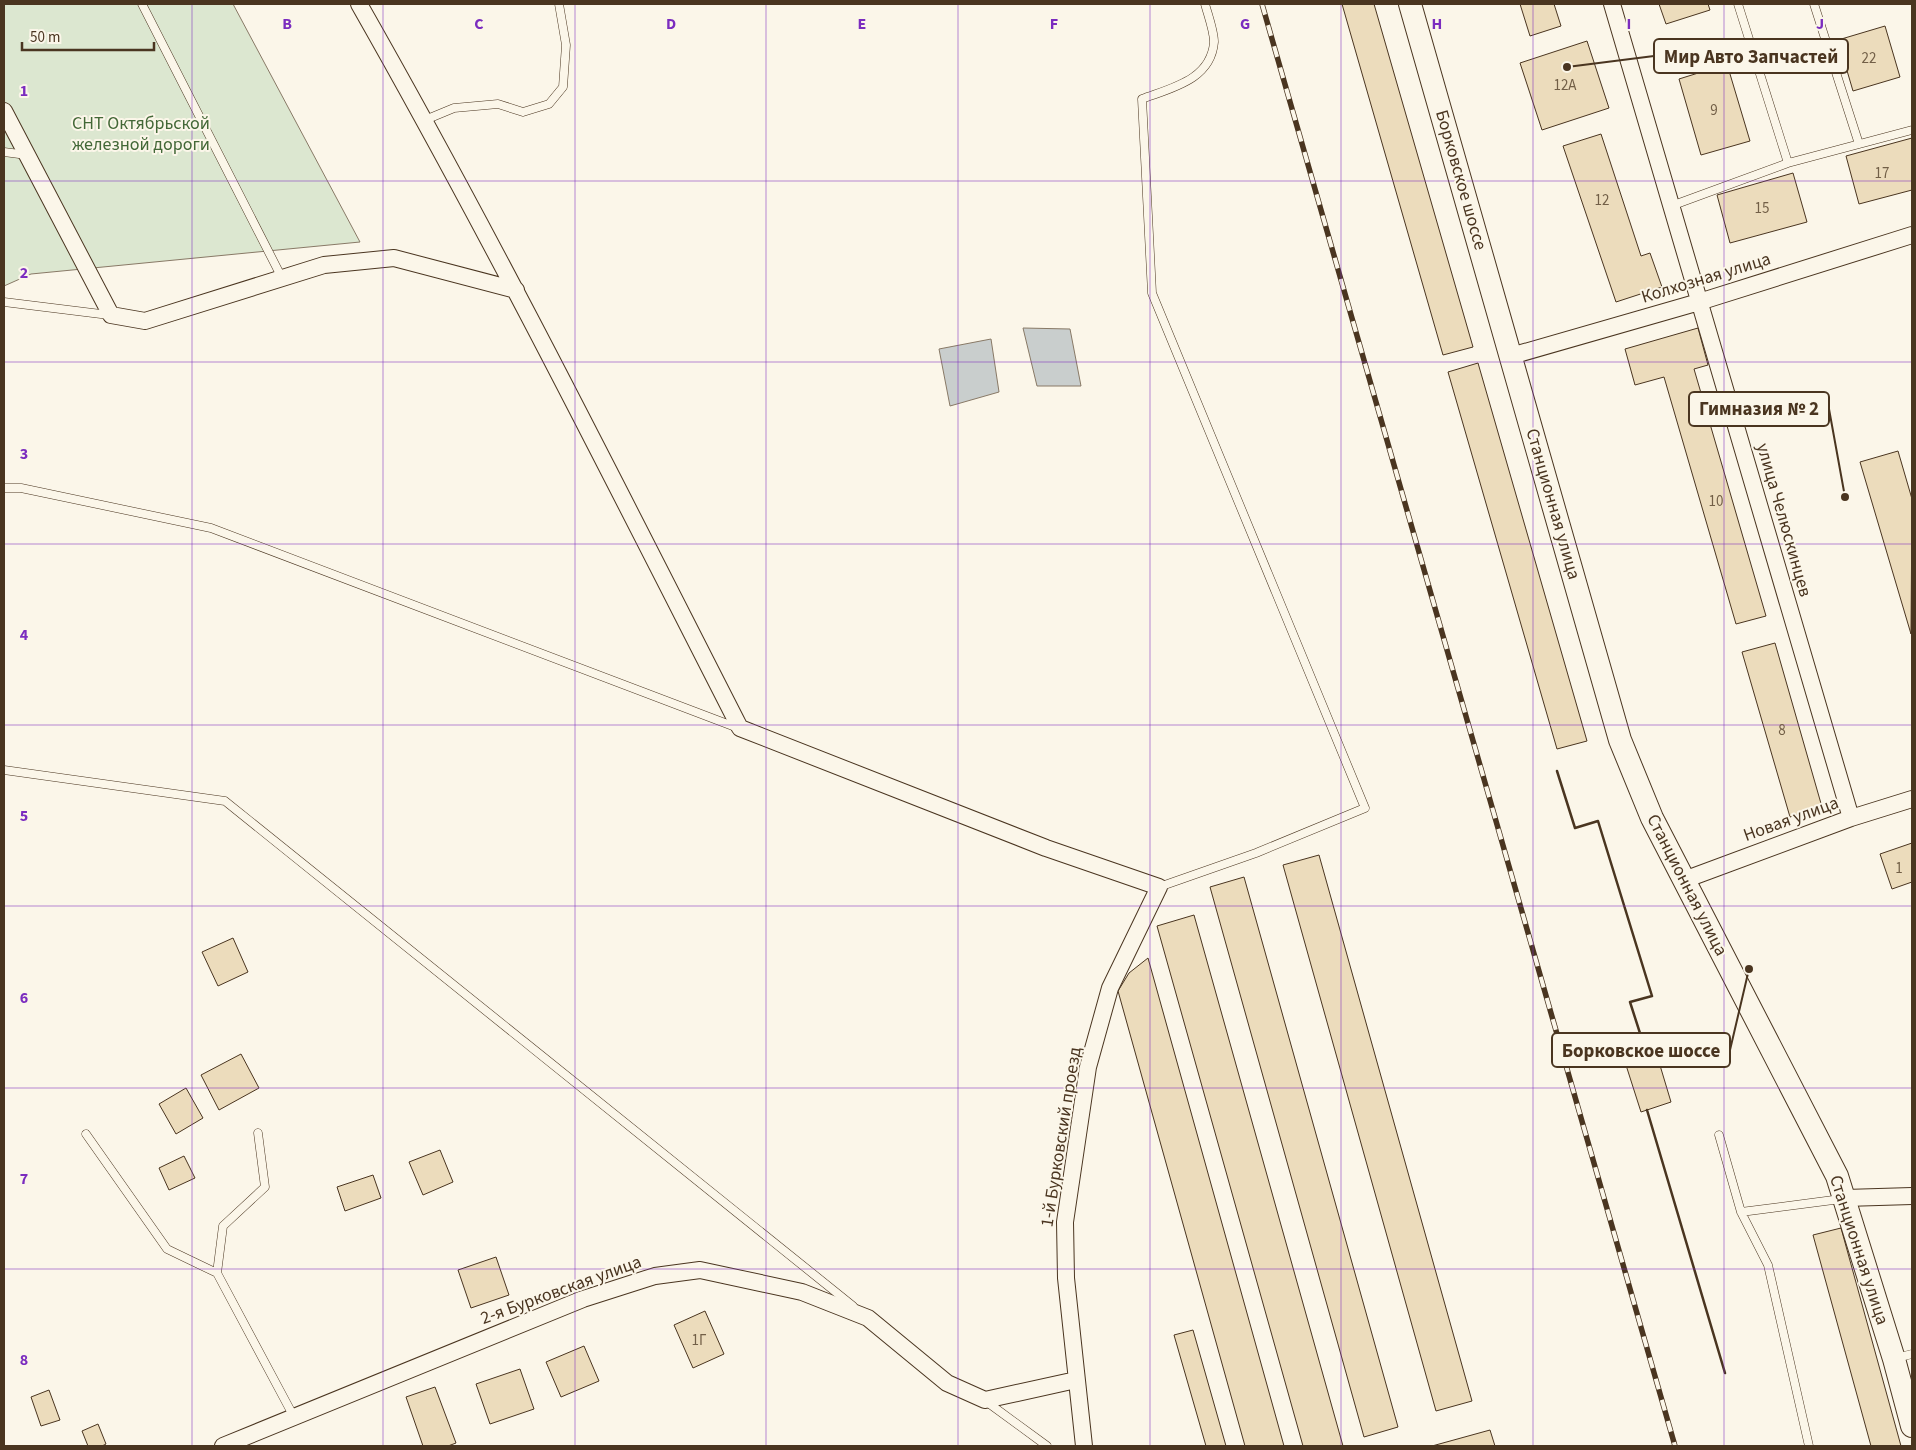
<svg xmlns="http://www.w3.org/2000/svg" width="1916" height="1450" viewBox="0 0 1916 1450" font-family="'Source Sans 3',sans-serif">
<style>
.green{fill:#dce7d0;stroke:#887966}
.water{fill:#c9cecd;stroke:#887966}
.building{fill:#ecdcbc;stroke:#4a3520}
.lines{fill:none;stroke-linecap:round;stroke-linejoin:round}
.service-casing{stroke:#4a3520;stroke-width:9}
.minor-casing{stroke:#4a3520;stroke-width:18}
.secondary-casing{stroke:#4a3520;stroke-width:24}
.service{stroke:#fbf6e9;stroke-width:8}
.minor{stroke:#fbf6e9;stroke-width:16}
.secondary{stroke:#fbf6e9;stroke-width:22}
.rail-casing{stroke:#4a3520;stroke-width:5.5}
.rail{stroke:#fbf6e9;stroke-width:4;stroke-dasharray:11;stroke-linecap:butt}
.wall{stroke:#4a3520;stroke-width:2.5}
.grid{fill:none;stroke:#7b2cbf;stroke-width:1;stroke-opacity:0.55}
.labels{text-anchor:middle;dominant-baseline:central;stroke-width:4;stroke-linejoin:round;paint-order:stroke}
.number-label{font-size:15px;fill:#725f47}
.park-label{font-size:18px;fill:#436837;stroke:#fbf6e9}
.street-label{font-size:18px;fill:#4a3520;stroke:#fbf6e9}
.grid-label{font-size:16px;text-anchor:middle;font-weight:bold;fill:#7b2cbf;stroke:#fbf6e9;stroke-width:4;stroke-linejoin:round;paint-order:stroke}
.leader{fill:none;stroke:#4a3520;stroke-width:2}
.callout-dot{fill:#4a3520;stroke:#fbf6e9;stroke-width:2}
.callout{fill:#fbf6e9;stroke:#4a3520;stroke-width:2}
.callout-label{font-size:19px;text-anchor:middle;font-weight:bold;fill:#4a3520}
</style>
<rect width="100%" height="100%" fill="#fbf6e9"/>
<!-- green -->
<path class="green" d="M 4,4 L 233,4 L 360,242 L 31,274 L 4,286 Z"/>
<!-- water -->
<path class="water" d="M 1023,328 L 1070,329 L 1081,386 L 1037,386 Z
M 991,339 L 999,392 L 950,406 L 939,349 Z"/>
<!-- building -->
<path class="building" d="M 1342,4 L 1374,4 L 1473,347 L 1443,355 Z
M 1520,4 L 1554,4 L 1561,26 L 1530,36 Z
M 1659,4 L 1708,4 L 1710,10 L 1666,24 Z
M 1885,26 L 1900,77 L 1853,91 L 1838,40 Z
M 1587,41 L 1609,108 L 1542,130 L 1520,63 Z
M 1727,64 L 1750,141 L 1701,155 L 1679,79 Z
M 1601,134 L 1641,256 L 1650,253 L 1662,287 L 1616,302 L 1563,146 Z
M 1912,138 L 1912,190 L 1859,204 L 1846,156 Z
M 1793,173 L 1807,222 L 1730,243 L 1717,195 Z
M 1698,328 L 1708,365 L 1694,369 L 1766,616 L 1736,624 L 1664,377 L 1635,385 L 1625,349 Z
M 1478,363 L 1587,741 L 1557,749 L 1448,372 Z
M 1898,451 L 1912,499 L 1911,634 L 1860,462 Z
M 1775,643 L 1822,807 L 1790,817 L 1742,652 Z
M 1912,843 L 1912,882 L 1892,889 L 1880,854 Z
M 1319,855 L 1472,1401 L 1436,1411 L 1283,865 Z
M 1244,877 L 1398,1427 L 1364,1437 L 1210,887 Z
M 1194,915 L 1343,1446 L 1303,1446 L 1157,926 Z
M 233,938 L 248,972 L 218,986 L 202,952 Z
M 1148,958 L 1284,1446 L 1245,1446 L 1118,991 L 1129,973 Z
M 1656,1052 L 1671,1102 L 1641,1112 L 1625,1062 Z
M 241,1054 L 259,1088 L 219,1110 L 201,1075 Z
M 186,1088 L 203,1118 L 176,1134 L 159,1104 Z
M 440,1150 L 453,1182 L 423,1195 L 409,1162 Z
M 184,1156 L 195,1178 L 169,1190 L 159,1168 Z
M 373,1175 L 381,1198 L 345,1211 L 337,1187 Z
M 1841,1228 L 1901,1446 L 1871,1446 L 1813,1235 Z
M 496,1257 L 509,1295 L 471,1308 L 458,1270 Z
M 705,1311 L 724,1354 L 693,1368 L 674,1325 Z
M 1193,1330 L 1226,1446 L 1206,1446 L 1174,1335 Z
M 584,1346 L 599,1381 L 561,1397 L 546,1362 Z
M 520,1369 L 534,1409 L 490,1424 L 476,1384 Z
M 435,1387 L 456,1443 L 448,1446 L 423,1446 L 406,1397 Z
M 49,1390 L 60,1420 L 41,1426 L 31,1397 Z
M 98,1424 L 106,1444 L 102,1446 L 88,1446 L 82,1431 Z
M 1490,1430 L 1495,1446 L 1432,1446 Z"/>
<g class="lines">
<!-- service casing -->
<g class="service-casing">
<path id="service" d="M 142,4 L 282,278
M 1738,4 L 1788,163
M 1814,4 L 1859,144
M 425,120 L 454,108 L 498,104 L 523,112 L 549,104 L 563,87 L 566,45 L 559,4
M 4,152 L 27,155
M 1671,206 L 1788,163 L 1912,130
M 4,302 L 109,315
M 4,488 L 21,488 L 211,528 L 738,728
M 4,770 L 225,801 L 853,1306
M 1159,887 L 1256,853 L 1365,808 L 1152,293 L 1142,99 C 1171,88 1211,80 1214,42 C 1214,31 1208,15 1205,4
M 86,1134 L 167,1249 L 217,1273 L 294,1417
M 1719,1135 L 1741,1212 L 1768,1265 L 1809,1446
M 1741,1212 L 1841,1199
M 217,1273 L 223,1226 L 265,1187 L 258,1133
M 1896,1358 L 1912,1354
M 987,1402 L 1047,1446"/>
</g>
<!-- minor casing -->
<g class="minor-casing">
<path id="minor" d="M 359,4 C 494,241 616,485 740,728 L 1046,848 L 1159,887 L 1110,988 L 1088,1067 L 1065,1222 L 1066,1278 L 1084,1446
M 1612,4 L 1851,818
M 4,111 L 111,315 L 145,321 L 324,265 L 394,258 L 516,290
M 1511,356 L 1699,302 L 1912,235
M 1684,880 L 1851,818 L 1912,799
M 1845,1198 L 1912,1196
M 223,1446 L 583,1299 L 655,1276 L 700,1270 L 802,1292 L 868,1318 L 947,1383 L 985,1400 L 1076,1380"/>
</g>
<!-- secondary casing -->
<g class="secondary-casing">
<path id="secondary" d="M 1410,4 L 1620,740 L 1652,818 L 1837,1176 L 1894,1359 L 1912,1426"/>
</g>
<!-- service -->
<use href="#service" class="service"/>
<!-- minor -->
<use href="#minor" class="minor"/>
<!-- secondary -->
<use href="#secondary" class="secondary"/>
<!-- rail casing -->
<g class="rail-casing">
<path id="rail" d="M 1262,4 L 1675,1446"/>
</g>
<!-- rail -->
<use href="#rail" class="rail"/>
<!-- wall -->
<path class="wall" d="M 1557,771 L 1575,828 L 1598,821 L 1652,996 L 1630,1002 L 1647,1055
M 1647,1110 L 1725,1373"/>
</g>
<!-- grid -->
<path class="grid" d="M 192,4 L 192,1446M 383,4 L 383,1446M 575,4 L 575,1446M 766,4 L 766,1446M 958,4 L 958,1446M 1150,4 L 1150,1446M 1341,4 L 1341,1446M 1533,4 L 1533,1446M 1724,4 L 1724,1446M 4,181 L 1912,181M 4,362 L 1912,362M 4,544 L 1912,544M 4,725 L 1912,725M 4,906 L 1912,906M 4,1088 L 1912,1088M 4,1269 L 1912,1269"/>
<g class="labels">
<!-- number labels -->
<g class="number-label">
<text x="1869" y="58">22</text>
<text x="1565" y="85">12А</text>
<text x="1714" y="110">9</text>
<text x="1882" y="173">17</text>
<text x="1602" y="200">12</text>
<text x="1762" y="208">15</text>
<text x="1716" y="501">10</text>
<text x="1782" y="730">8</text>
<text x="1899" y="868">1</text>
<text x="699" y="1340">1Г</text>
</g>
<!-- park labels -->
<g class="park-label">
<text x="141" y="123">СНТ Октябрьской<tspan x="141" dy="21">железной дороги</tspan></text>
</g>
<!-- street labels -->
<g class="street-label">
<text transform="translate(1461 180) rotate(74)">Борковское шоссе</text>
<text transform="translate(1706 278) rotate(-17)">Колхозная улица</text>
<text transform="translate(1553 504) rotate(74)">Станционная улица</text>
<text transform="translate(1784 520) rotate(74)">улица Челюскинцев</text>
<text transform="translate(1791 819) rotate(-20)">Новая улица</text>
<text transform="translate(1687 885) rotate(63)">Станционная улица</text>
<text transform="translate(1061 1137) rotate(-81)">1-й Бурковский проезд</text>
<text transform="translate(1859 1250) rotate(72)">Станционная улица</text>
<text transform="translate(561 1290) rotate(-20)">2-я Бурковская улица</text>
</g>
</g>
<g class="grid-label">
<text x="287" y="29">B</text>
<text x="479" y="29">C</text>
<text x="671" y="29">D</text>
<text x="862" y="29">E</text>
<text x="1054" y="29">F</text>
<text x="1245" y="29">G</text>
<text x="1437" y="29">H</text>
<text x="1629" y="29">I</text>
<text x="1820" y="29">J</text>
<text x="24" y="96">1</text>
<text x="24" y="278">2</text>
<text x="24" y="459">3</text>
<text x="24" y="640">4</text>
<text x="24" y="821">5</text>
<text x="24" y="1003">6</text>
<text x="24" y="1184">7</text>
<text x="24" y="1365">8</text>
</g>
<!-- callouts -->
<path class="leader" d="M1567 67L1654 56M1845 497L1829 409M1749 969L1730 1050"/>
<g class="callout-dot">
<circle cx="1567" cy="67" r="5"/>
<circle cx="1845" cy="497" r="5"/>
<circle cx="1749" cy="969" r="5"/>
</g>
<g class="callout">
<rect x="1654" y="39" width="194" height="34" rx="5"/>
<rect x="1689" y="392" width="140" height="34" rx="5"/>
<rect x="1552" y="1033" width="178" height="34" rx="5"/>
</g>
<g class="callout-label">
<text x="1751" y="63">Мир Авто Запчастей</text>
<text x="1759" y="415">Гимназия № 2</text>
<text x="1641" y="1057">Борковское шоссе</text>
</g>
<!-- border -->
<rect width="1916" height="1450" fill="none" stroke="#4a3520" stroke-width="10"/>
<!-- scale -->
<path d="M22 42v8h132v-8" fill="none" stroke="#4a3520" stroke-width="2.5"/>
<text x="30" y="42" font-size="15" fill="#4a3520" stroke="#fbf6e9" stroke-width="4" paint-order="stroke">50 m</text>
</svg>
